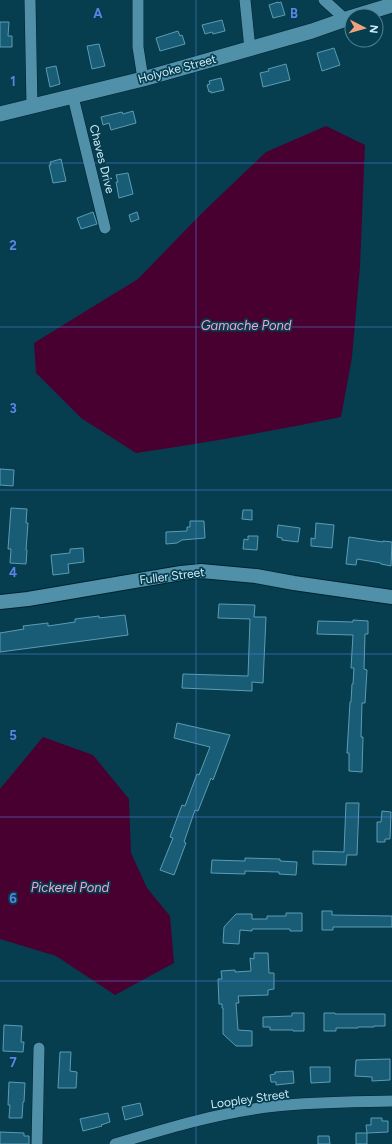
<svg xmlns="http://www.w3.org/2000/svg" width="392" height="1144" viewBox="0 0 392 1144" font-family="Figtree,sans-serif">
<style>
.water{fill:#480031}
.building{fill:#185d75;stroke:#5b9cb5}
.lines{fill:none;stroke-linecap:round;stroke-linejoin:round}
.minor-casing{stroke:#00232f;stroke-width:12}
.tertiary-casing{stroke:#00232f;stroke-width:16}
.secondary-casing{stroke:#00232f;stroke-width:16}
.minor{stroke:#5090a9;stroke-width:11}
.tertiary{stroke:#5090a9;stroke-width:14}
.secondary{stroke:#5090a9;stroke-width:15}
.grid{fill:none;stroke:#5a85e4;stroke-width:1;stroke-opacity:0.55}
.labels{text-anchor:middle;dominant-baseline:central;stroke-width:3.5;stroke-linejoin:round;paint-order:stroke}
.street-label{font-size:12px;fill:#ccecf9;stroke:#063e4f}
.water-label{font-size:13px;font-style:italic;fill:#f9a3d3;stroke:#063e4f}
.grid-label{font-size:13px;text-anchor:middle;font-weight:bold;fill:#5a85e4;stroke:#063e4f;stroke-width:3.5;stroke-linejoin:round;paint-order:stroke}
</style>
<rect width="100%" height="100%" fill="#063e4f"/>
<!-- water -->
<path class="water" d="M 326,126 L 365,145 L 360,267 L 352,357 L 341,417 C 273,431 205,443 136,453 L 81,418 L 36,373 L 34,343 L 138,279 L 202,213 L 266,152 Z
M 43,737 L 93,755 L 129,799 L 131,853 L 147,888 L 170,916 L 174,963 L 115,995 L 56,956 L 0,939 L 0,789 Z"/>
<!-- building -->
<path class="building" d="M 278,2 L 278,3 L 281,2 L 285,15 L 273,18 L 269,5 Z
M 222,20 L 225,31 L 213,34 L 212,32 L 205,34 L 202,25 Z
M 0,22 L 9,22 L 8,36 L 12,36 L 12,47 L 0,47 Z
M 178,31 L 180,36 L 182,35 L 185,44 L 160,51 L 156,38 Z
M 99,44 L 105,66 L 92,69 L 87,46 Z
M 334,48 L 340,65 L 322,71 L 317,53 Z
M 286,64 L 290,80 L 263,87 L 260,73 L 269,71 L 268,69 Z
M 56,66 L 60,84 L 50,87 L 46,68 Z
M 221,78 L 224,90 L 211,93 L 211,91 L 209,92 L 207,85 L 210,84 L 209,81 Z
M 133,111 L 136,123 L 111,130 L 109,123 L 103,125 L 101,117 L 122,112 L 123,114 Z
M 61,159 L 66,181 L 53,183 L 49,165 L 51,165 L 50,162 Z
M 128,173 L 133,194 L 119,198 L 116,182 L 118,182 L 116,175 Z
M 93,212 L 97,224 L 81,229 L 77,218 Z
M 137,212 L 139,219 L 131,222 L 129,215 Z
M 0,469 L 14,470 L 13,486 L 0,485 Z
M 11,508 L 27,509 L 26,523 L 28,523 L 26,550 L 27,550 L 26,564 L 10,563 L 11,549 L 8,549 Z
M 243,510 L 252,510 L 252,520 L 242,519 Z
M 190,521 L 204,521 L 205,538 L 182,540 L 177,543 L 166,544 L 166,532 L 187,531 L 187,527 L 190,527 Z
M 316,523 L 334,525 L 332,548 L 311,546 L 311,538 L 315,539 Z
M 278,525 L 300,528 L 298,542 L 282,540 L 282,538 L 277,537 Z
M 248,536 L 258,536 L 257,550 L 243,549 L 244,539 L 248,540 Z
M 349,537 L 383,542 L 383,541 L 392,542 L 391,566 L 381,564 L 381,563 L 357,559 L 356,565 L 346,564 Z
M 83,548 L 84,562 L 68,564 L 69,573 L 53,575 L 51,555 L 70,553 L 70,549 Z
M 219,604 L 255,605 L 254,617 L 266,617 L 263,683 L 252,682 L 252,691 L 182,688 L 183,674 L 248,676 L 250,619 L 218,618 Z
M 125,615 L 128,635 L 0,652 L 0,633 L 24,629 L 23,626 L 48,623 L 48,626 L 75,622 L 75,619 L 99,616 L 99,618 Z
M 353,620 L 368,621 L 368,634 L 365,634 L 364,669 L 367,670 L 365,703 L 362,703 L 361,737 L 363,737 L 362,772 L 349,771 L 349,753 L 347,753 L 350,702 L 351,702 L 352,684 L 353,684 L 354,668 L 351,668 L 353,635 L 317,634 L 318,621 L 353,622 Z
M 177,723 L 230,735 L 213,780 L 211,778 L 198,811 L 195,810 L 184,842 L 186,843 L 174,875 L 160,870 L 173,838 L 170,837 L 182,805 L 185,806 L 197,774 L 199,775 L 210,747 L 174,738 Z
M 346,803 L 359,803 L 357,855 L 347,855 L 346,865 L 313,864 L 313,851 L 344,852 Z
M 382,811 L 391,812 L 390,839 L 385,839 L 385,842 L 377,842 L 377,822 L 381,822 Z
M 245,858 L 280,859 L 280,861 L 297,862 L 296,875 L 279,874 L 279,872 L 245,871 L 245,874 L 211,873 L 212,860 L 245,861 Z
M 322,911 L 332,911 L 332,915 L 392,916 L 392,927 L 333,927 L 333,930 L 322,930 Z
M 286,913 L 302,913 L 302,931 L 290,931 L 290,929 L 252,929 L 252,931 L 240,930 L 239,944 L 223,943 L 224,927 L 236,914 L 252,914 L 252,919 L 267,919 L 267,916 L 286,916 Z
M 254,953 L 268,953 L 269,973 L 274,973 L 274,989 L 268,990 L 268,995 L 238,996 L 239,1003 L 236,1003 L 238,1030 L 252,1031 L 252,1046 L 236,1046 L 223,1034 L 223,1008 L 222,1008 L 222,1004 L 219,1004 L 218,979 L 222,979 L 221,971 L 235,970 L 235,972 L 251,971 L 250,958 L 254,959 Z
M 292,1013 L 304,1013 L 304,1031 L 293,1031 L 293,1030 L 270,1030 L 270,1027 L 263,1027 L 263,1017 L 292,1016 Z
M 324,1013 L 335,1013 L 335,1014 L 385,1014 L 385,1026 L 374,1026 L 374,1027 L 358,1027 L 358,1028 L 336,1028 L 336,1031 L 324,1031 Z
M 4,1025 L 22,1026 L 21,1042 L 24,1042 L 23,1052 L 3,1051 Z
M 60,1052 L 71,1052 L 70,1071 L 77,1072 L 76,1088 L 58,1088 Z
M 390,1059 L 390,1080 L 372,1081 L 372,1077 L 355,1076 L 356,1060 Z
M 310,1067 L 330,1067 L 330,1082 L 311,1083 Z
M 293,1071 L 294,1083 L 276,1085 L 276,1082 L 271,1082 L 270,1075 L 275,1074 L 275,1072 Z
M 9,1082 L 25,1083 L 24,1102 L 23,1102 L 22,1118 L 9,1118 L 10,1105 L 8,1105 Z
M 140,1103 L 143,1115 L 125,1120 L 122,1107 Z
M 108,1113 L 110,1122 L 101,1125 L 102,1126 L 83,1131 L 80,1119 Z
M 371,1118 L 382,1118 L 382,1121 L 388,1121 L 388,1132 L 367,1133 L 367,1144 L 356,1144 L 356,1133 L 367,1133 L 366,1125 L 371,1125 Z
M 0,1132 L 24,1133 L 24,1136 L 29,1136 L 29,1144 L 0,1144 Z
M 318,1136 L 329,1136 L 330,1144 L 318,1144 Z"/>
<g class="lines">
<!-- minor casing -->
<g class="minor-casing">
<path id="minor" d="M 30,0 L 32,106
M 138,0 L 138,47 L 143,79
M 245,0 L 250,49
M 324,0 L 345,19
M 73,97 L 105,228
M 37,1144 L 39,1048
M 115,1144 C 168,1128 221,1112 276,1106 C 314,1102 353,1102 392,1101"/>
</g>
<!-- tertiary casing -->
<g class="tertiary-casing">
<path id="tertiary" d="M 0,602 L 28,599 L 181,573 L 201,571 L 256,576 L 294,583 L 392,597"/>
</g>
<!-- secondary casing -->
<g class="secondary-casing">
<path id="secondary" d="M 356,16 L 392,5
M 0,114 L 143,79 L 312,31 L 352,17"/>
</g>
<!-- minor -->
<use href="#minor" class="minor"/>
<!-- tertiary -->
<use href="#tertiary" class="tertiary"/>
<!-- secondary -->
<use href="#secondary" class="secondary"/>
</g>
<!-- grid -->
<path class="grid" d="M 196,0 L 196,1144M 0,163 L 392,163M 0,327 L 392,327M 0,490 L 392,490M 0,654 L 392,654M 0,817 L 392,817M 0,981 L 392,981"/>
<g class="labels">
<!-- street labels -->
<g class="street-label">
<text transform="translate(177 69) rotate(-15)">Holyoke Street</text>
<text transform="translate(102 159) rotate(76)">Chaves Drive</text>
<text transform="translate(172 576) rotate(-7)">Fuller Street</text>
<text transform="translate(250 1099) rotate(-8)">Loopley Street</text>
</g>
<!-- water labels -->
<g class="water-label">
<text x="246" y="325">Gamache Pond</text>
<text x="70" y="887">Pickerel Pond</text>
</g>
</g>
<g class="grid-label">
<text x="98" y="18">A</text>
<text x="294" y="18">B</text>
<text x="13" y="86">1</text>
<text x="13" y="250">2</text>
<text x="13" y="413">3</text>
<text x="13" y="577">4</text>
<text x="13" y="740">5</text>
<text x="13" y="903">6</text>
<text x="13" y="1067">7</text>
</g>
<!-- north arrow -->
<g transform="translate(364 28) rotate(96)"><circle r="19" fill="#063e4f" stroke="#558493"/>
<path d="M0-3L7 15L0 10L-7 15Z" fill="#f1a17c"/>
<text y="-6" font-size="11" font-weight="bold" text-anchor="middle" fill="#ccecf9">N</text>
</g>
</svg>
